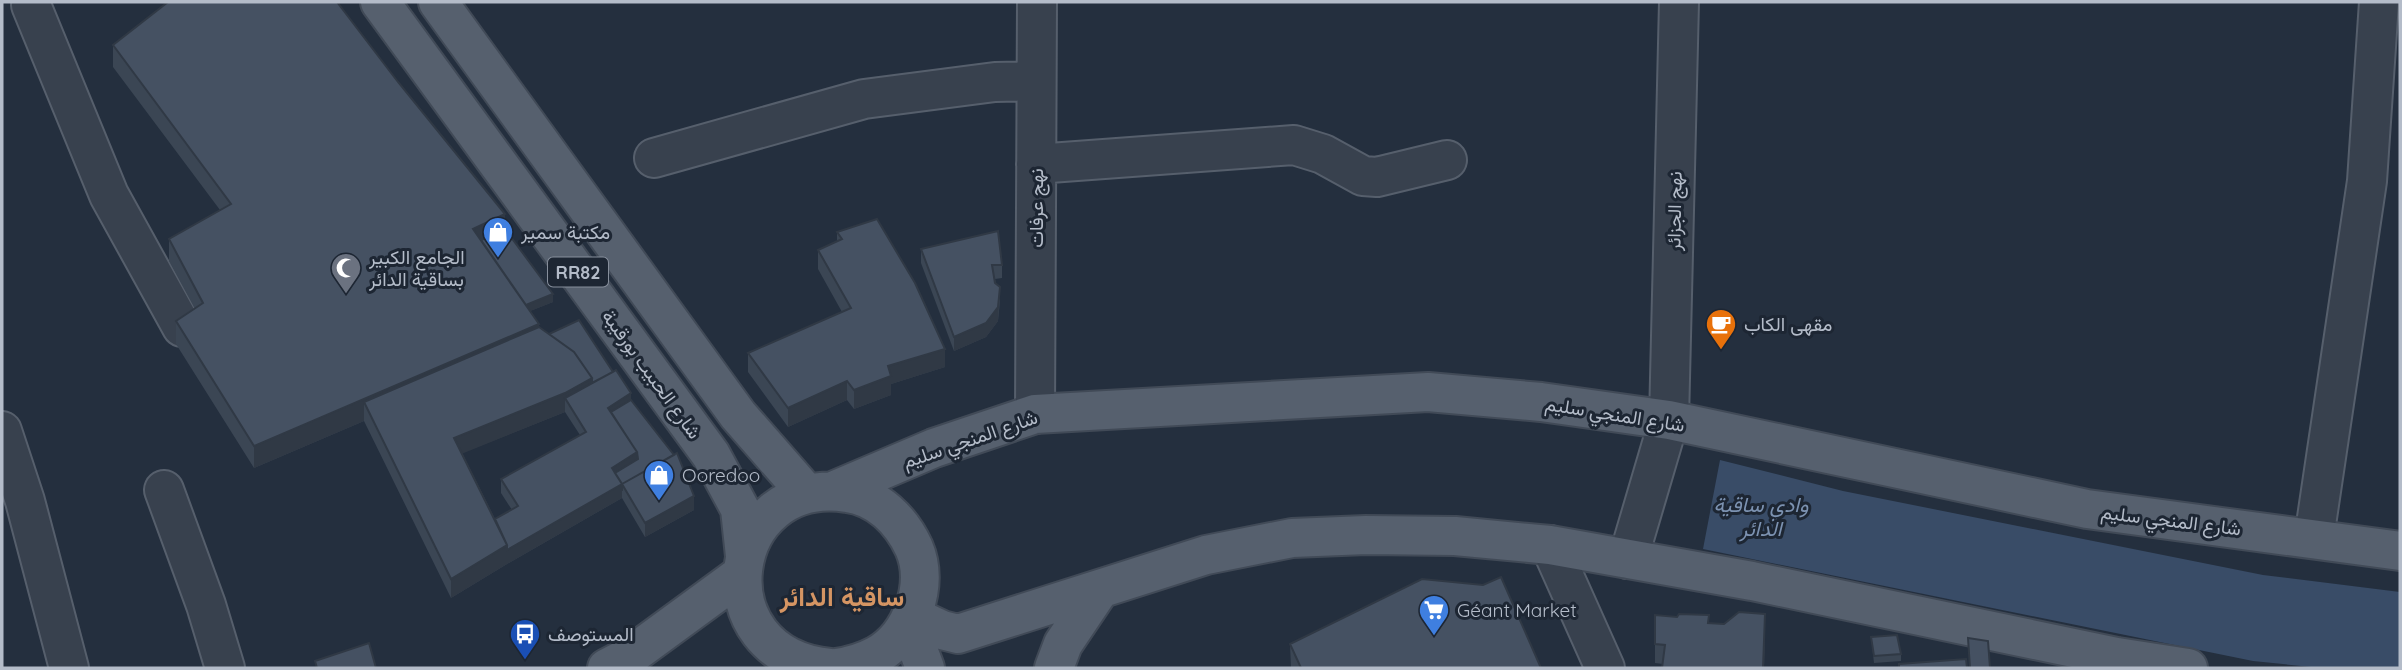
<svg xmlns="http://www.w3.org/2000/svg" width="2402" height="670" viewBox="0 0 2402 670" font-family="Quicksand,Vazirmatn,sans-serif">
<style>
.water{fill:#394c67}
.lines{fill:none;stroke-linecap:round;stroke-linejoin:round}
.minor-casing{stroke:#565f6c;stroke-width:42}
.major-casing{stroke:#414a57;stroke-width:42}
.minor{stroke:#38414e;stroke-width:38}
.major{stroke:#56606e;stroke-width:38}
.wall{fill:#3b4654;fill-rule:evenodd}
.shaded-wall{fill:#303945}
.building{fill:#455162;stroke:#303945;stroke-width:2}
.labels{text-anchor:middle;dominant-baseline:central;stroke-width:6;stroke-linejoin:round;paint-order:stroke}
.shield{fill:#1d2633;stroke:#878f9c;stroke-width:2}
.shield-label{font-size:18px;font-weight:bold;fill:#b4bcc9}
.street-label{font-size:19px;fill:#b4bcc9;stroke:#1d2633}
.poi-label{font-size:19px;fill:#b4bcc9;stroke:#1d2633;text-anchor:start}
.water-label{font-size:21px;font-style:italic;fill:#7c92b1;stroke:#1d2633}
.district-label{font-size:26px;font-weight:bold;fill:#d59563;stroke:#1d2633}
</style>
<rect width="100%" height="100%" fill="#242f3e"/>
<!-- water -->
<path class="water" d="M 1720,460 L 1843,491 L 2263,575 L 2400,592 L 2400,668 L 2321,668 L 2253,661 L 1703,549 Z"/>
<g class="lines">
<!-- minor casing -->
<g class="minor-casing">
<path id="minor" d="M 31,5 L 109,195 L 182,327
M 654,158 L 864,99 L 995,82 L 1036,81
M 1036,164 L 1294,145 L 1323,154 L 1363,176 L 1377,177 L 1447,160
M 1035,414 L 1037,2
M 2,431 L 25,501 L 69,668
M 164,490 L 206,605 L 225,668
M 2314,538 L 2367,181 L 2379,2
M 1550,545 L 1605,668
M 1628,559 L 1669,420 L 1679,2"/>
</g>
<!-- major casing -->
<g class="major-casing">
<path id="major" d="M 380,2 L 711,455 L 740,509 L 745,556
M 438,2 L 738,415 L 807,494
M 833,491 L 934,448 L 1035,414 L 1428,392 L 1541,402 L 1669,420 L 2087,509 L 2400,551
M 912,616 L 942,630 L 958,634 L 1206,555 L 1292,538 L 1366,535 L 1455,536 L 1550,545 L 1752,581 L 2117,657 L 2188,668
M 908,623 L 925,668
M 607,668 L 630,656 L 742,574
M 830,668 C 698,655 725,474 847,493 C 878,497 901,520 914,548 C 930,585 911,636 877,655 C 864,662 850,666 836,668
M 1054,668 L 1063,644 L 1100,589"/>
</g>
<!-- minor -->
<use href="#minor" class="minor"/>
<!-- major -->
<use href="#major" class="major"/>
</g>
<!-- wall -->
<path class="wall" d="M 113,45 L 505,229 L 553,302 L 530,311 L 539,327 L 631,400 L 694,510 L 645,537 L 622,498 L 507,564 L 451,598 L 364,421 L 254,468 L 176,344 L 176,321 L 195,309 L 169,261 L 169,239 L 220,210 L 113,67 ZM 565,412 L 580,435 L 501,479 L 501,493 L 512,510 L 495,519 L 462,453 Z
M 837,232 L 945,367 L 891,384 L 891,395 L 854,409 L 847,400 L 788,427 L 748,372 L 748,353 L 842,312 L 818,269 L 818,250 L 837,241 Z
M 921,249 L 1002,265 L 1002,278 L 995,279 L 1000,301 L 998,321 L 986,337 L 954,351 L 921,263 Z
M 1655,615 L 1709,623 L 1765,633 L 1764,668 L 1662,668 L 1663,664 L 1655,663 Z
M 1871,637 L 1901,654 L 1901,661 L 1874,663 Z
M 1290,644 L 1541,668 L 1291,668 Z"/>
<!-- shaded-wall -->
<path class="shaded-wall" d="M 505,214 L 505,236 L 477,249 L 473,229 Z
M 1000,287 L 998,321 L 986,337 L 954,351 L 954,337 Z
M 553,294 L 553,302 L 518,316 L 518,309 Z
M 539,324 L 539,346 L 364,402 L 364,421 L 254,468 L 254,446 Z
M 945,349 L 945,367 L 891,384 L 891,395 L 854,409 L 854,390 L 888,366 Z
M 592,378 L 592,397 L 565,398 L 565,412 L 454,457 L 454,438 Z
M 847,381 L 847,400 L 788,427 L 788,408 Z
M 631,393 L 631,407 L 612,419 L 608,408 Z
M 637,452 L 637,466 L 612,474 L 612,468 Z
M 622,484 L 622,498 L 507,564 L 451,598 L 451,579 L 507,545 Z
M 694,496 L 694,510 L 645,537 L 645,523 Z"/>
<!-- building -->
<path class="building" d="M 168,2 L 337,2 L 398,82 L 505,214 L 473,229 L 539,324 L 254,446 L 176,321 L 203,303 L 169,239 L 231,204 L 113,45 Z
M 877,219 L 915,283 L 945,349 L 888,366 L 891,376 L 854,390 L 847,381 L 788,408 L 748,353 L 851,308 L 818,250 L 842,239 L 837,232 Z
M 505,229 L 553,294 L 526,305 L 481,240 Z
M 998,231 L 1002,265 L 992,265 L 995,283 L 1000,287 L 998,307 L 986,323 L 954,337 L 921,249 Z
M 579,320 L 613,372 L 592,383 L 592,378 L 574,352 L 549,334 Z
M 539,327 L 574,352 L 592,378 L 565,393 L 454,438 L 507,545 L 451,579 L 364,402 Z
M 616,370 L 631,393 L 608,408 L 637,452 L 612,468 L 622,484 L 507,550 L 507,545 L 495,519 L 518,506 L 501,479 L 586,432 L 565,398 Z
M 631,400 L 674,455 L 622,484 L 622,491 L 622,484 L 615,473 L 638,459 L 637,452 L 611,412 Z
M 677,453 L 694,496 L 645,523 L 622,484 Z
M 1501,577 L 1541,668 L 1301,668 L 1290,644 L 1422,579 L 1483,585 Z
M 1739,612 L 1765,614 L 1763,668 L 1662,668 L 1665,645 L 1655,644 L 1655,615 L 1677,617 L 1679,614 L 1709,615 L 1708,623 L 1724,624 Z
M 1897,635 L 1901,654 L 1874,656 L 1871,637 Z
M 1968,638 L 1988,641 L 1990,668 L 1970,668 Z
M 369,643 L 376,668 L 317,668 L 315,661 Z
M 1966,659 L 1967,668 L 1899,668 L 1899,664 Z"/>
<!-- icons -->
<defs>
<g id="shop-pin" transform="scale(1.575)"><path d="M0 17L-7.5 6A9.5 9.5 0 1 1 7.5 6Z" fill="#3f7fe0" stroke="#1d2633"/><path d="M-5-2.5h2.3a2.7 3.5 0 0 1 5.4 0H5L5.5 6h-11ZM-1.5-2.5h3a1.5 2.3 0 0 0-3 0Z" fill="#fff"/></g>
<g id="mosque-pin" transform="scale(1.575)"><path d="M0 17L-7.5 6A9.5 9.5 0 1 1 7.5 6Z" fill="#6b7280" stroke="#1d2633"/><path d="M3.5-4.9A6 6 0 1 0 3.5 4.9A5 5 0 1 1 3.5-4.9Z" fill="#fff"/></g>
<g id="cafe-pin" transform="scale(1.575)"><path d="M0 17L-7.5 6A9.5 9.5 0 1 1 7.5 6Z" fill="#e8710a" stroke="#1d2633"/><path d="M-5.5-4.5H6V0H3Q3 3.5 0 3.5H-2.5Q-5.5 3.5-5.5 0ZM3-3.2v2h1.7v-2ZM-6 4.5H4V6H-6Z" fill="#fff"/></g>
<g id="supermarket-pin" transform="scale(1.575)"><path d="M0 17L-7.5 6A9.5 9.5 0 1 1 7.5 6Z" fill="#3f7fe0" stroke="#1d2633"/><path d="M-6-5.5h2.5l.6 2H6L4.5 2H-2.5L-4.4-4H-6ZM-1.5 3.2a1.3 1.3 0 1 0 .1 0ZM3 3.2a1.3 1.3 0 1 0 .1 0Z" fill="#fff"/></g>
<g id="bus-pin" transform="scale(1.575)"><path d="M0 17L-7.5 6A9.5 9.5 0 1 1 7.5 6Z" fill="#1a4fb4" stroke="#1d2633"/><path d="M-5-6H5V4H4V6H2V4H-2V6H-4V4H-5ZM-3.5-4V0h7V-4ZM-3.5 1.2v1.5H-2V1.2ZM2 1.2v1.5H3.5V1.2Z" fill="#fff"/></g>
</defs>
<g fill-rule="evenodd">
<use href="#shop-pin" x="498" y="232"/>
<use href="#mosque-pin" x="346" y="268"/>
<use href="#cafe-pin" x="1721" y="324"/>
<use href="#shop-pin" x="659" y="475"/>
<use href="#supermarket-pin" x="1434" y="610"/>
<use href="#bus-pin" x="525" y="634"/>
</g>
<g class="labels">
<!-- shield labels -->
<rect class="shield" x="548" y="257.5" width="60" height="29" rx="5"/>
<g class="shield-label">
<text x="578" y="272">RR82</text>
</g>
<!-- street labels -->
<g class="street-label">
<text transform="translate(1036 208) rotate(-90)">نهج عرفات</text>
<text transform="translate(1674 211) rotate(-89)">نهج الجزائر</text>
<text transform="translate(652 374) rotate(54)">شارع الحبيب بورقيبة</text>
<text transform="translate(1615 414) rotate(9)">شارع المنجي سليم</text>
<text transform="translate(970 439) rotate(-19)">شارع المنجي سليم</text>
<text transform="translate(2171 520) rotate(7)">شارع المنجي سليم</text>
</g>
<!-- poi labels -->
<g class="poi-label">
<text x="521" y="232">مكتبة سمير</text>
<text x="369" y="257">الجامع الكبير<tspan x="369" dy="22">بساقية الدائر</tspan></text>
<text x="1744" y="324">مقهى الكاب</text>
<text x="682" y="475">Ooredoo</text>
<text x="1457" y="610">Géant Market</text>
<text x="548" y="634">المستوصف</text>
</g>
<!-- water labels -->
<g class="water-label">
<text x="1761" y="504">وادي ساقية<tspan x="1761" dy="24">الدائر</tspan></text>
</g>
<!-- district labels -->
<g class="district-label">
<text x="842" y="596">ساقية الدائر</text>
</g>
</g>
<!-- border -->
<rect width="2402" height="670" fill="none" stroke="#b4bcc9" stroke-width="7"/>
</svg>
